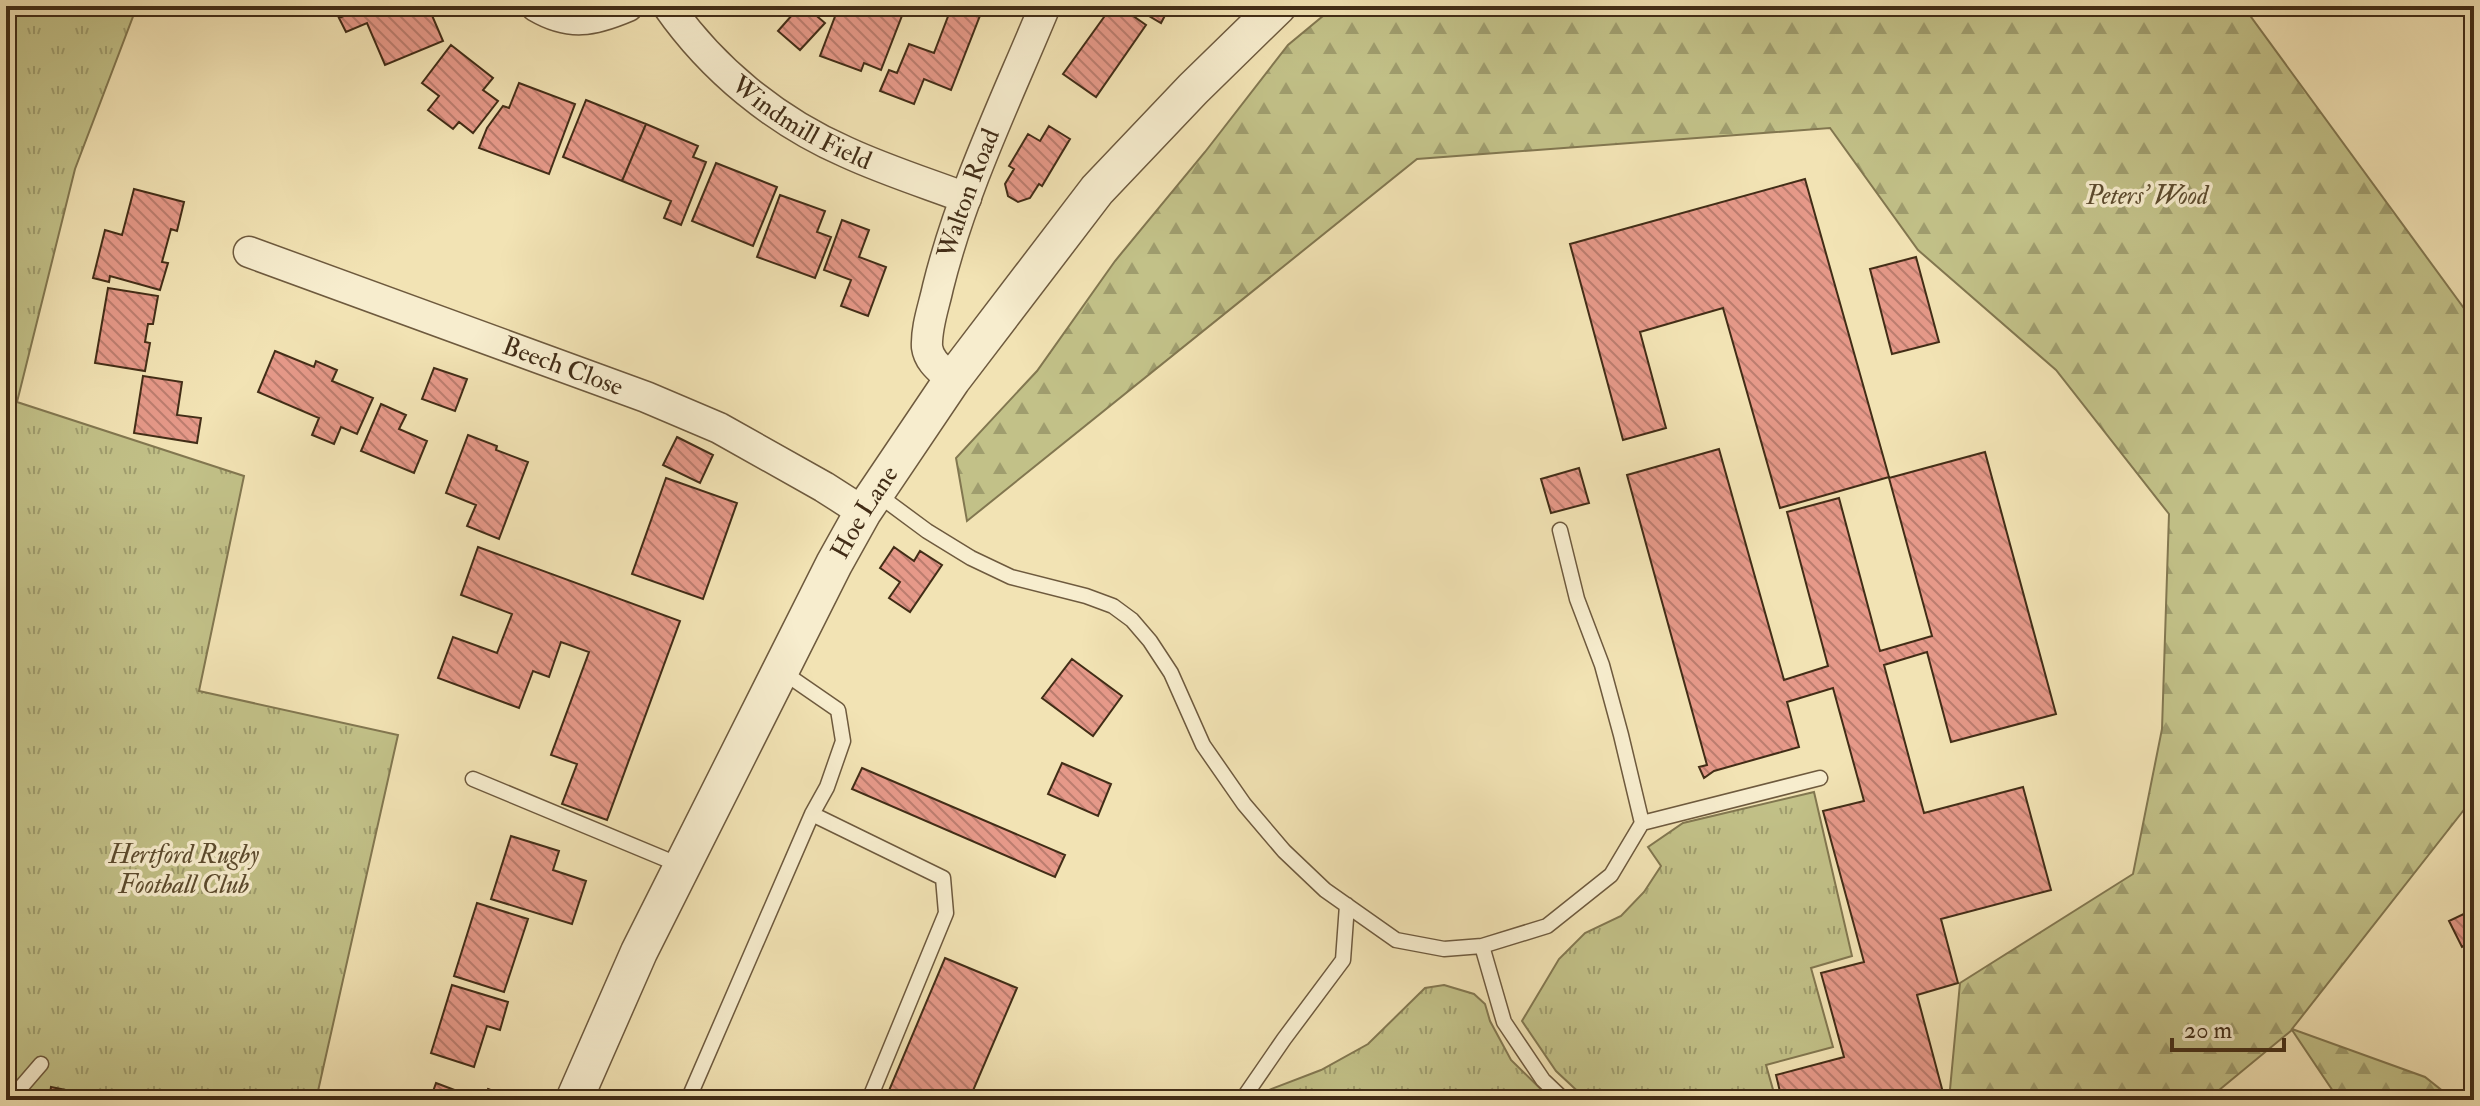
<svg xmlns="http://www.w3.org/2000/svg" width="2480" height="1106" viewBox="0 0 2480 1106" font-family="'IM FELL Double Pica',serif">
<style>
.grass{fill:url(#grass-tufts);stroke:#827750;stroke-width:2}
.forest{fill:url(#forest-firs);stroke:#827750;stroke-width:2}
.building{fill:url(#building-back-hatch);stroke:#422d17;stroke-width:2}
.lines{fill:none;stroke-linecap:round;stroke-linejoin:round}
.service-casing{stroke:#6e5a3e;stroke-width:17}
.minor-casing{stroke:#6e5a3e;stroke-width:33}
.tertiary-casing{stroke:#6e5a3e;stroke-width:39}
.service{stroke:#f7edce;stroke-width:14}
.minor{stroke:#f7edce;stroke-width:30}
.tertiary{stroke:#f7edce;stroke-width:36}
.labels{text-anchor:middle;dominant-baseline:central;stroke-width:7;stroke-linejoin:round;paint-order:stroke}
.street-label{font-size:26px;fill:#422d17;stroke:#f7edce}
.park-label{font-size:26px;font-style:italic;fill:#5c4b2e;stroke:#f7edce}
</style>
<defs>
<pattern id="grass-tufts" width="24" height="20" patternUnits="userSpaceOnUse" patternTransform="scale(2)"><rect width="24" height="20" fill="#c2c188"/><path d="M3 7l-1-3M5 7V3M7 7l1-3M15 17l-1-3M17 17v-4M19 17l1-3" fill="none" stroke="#9f9d6e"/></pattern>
<pattern id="forest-firs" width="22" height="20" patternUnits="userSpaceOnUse" patternTransform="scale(2)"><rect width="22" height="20" fill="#c2c188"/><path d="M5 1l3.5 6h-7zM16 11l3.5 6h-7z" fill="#9f9d6e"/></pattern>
<pattern id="building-back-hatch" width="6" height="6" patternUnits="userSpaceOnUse" patternTransform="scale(2)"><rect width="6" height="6" fill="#e69989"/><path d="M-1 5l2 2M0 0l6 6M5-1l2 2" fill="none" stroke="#bc7d6f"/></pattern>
</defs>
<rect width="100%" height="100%" fill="#f2e3b4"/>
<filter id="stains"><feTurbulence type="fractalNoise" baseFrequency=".0025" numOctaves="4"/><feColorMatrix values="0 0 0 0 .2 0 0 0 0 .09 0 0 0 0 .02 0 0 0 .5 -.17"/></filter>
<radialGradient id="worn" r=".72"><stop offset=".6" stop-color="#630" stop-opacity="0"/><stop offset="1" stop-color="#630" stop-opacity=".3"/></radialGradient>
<!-- grass -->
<path class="grass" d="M 6,6 L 137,6 L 75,169 L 17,402 L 244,476 L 199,691 L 398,735 L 316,1100 L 6,1100 Z
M 1814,792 L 1852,956 L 1811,968 L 1833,1047 L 1766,1065 L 1776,1100 L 1587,1100 L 1556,1071 L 1522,1021 L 1559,959 L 1585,933 L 1621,916 L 1644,892 L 1661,866 L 1648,847 L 1683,823 Z
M 1444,985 L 1474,994 L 1485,1004 L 1490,1021 L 1511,1060 L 1552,1100 L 1255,1100 L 1261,1093 L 1321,1070 L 1368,1044 L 1425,988 Z"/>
<!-- forest -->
<path class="forest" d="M 1335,6 L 2243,6 L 2474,322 L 2474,797 L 2292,1029 L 2425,1077 L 2454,1100 L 2339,1100 L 2292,1030 L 2207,1100 L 1949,1100 L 1960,983 L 2133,874 L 2162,729 L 2169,514 L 2056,370 L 1918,250 L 1830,128 L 1417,159 L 967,521 L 956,458 L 1037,371 L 1115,261 L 1205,152 L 1288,45 Z"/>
<!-- building -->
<path class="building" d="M 334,6 L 367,6 L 339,18 Z
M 367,6 L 428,6 L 443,41 L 385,65 L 367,23 L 346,32 L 339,18 Z
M 800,6 L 805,6 L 825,23 L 800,50 L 778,31 Z
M 839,6 L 884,6 L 903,13 L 881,70 L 864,63 L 861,71 L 820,56 Z
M 952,6 L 964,6 L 981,13 L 951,90 L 924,79 L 914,104 L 880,91 L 889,70 L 897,73 L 909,44 L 934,53 Z
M 1112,6 L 1119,6 L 1146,25 L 1096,97 L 1063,74 Z
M 1132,6 L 1170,6 L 1161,23 Z
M 451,45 L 493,78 L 483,90 L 498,101 L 473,133 L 459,122 L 453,129 L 428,110 L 439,96 L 422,83 Z
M 519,83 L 575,104 L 549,174 L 479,148 L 487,128 L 503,106 L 509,108 Z
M 586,100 L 646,124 L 622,181 L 563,157 Z
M 646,124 L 698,146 L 693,157 L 706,162 L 681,225 L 664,218 L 671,201 L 622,181 Z
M 1049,126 L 1070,139 L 1042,186 L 1039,184 L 1030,198 L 1018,202 L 1008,196 L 1005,184 L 1014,169 L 1009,166 L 1028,134 L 1040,141 Z
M 716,163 L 777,187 L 753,246 L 692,221 Z
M 1805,179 L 1889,477 L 1780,508 L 1723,308 L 1640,332 L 1666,428 L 1623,440 L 1570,244 Z
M 134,189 L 184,202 L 177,231 L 171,229 L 162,262 L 168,263 L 160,290 L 110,276 L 109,282 L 93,278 L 105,230 L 122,235 Z
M 780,195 L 825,211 L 817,232 L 831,237 L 815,278 L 757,257 Z
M 842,220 L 869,230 L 859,257 L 886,267 L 868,316 L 841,306 L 851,280 L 824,270 Z
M 1916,257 L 1939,342 L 1892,354 L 1870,269 Z
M 108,288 L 158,296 L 153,324 L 148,324 L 145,342 L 150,343 L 145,371 L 95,363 Z
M 275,351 L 314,367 L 316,361 L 337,370 L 332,381 L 373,398 L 357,434 L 341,427 L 334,444 L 312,435 L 319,418 L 258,392 Z
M 434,368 L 467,379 L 455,411 L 422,399 Z
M 143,376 L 182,382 L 177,415 L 201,418 L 197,443 L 134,433 Z
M 381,404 L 406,415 L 399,429 L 427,441 L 414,473 L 361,451 Z
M 468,435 L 497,446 L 496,450 L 528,462 L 499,539 L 467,526 L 476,505 L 446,493 Z
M 677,437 L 713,455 L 700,483 L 663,465 Z
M 1719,449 L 1784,680 L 1828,666 L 1787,512 L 1839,498 L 1880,651 L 1932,636 L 1889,478 L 1985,452 L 2056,714 L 1951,742 L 1927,652 L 1884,665 L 1924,813 L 2023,787 L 2051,890 L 1941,919 L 1958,983 L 1917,995 L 1945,1100 L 1782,1100 L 1776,1075 L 1844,1057 L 1821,973 L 1864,962 L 1823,811 L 1864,801 L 1833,688 L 1787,702 L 1799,747 L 1714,771 L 1704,778 L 1699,767 L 1707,765 L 1627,475 Z
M 1579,468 L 1589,503 L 1551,513 L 1541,479 Z
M 666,478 L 737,503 L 703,599 L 632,574 Z
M 478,547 L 680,621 L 607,820 L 562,804 L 577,764 L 551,755 L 589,652 L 561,642 L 549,677 L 533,671 L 519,708 L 438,678 L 453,637 L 497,653 L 512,614 L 461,595 Z
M 894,547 L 914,561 L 920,551 L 942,565 L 910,612 L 889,598 L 900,582 L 880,568 Z
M 1072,659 L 1122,696 L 1093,736 L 1042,698 Z
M 1062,763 L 1111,784 L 1098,816 L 1048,794 Z
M 862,768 L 1065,855 L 1055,877 L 852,789 Z
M 511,836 L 559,851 L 553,870 L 586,881 L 572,924 L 491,899 Z
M 477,903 L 528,919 L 504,992 L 454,976 Z
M 2474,909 L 2474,941 L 2462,947 L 2449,921 Z
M 945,958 L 1017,988 L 969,1100 L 885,1100 Z
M 452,985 L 508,1002 L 500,1030 L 487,1026 L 474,1067 L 431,1053 Z
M 436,1083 L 481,1100 L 430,1100 Z
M 51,1087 L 115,1100 L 49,1100 Z
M 488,1089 L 516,1100 L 484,1100 Z"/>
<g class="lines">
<!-- service casing -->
<g class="service-casing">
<path id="service" d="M 877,494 L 927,531 L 971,558 L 1011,577 L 1086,596 L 1113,606 L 1132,620 L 1150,641 L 1171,673 L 1203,745 L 1244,804 L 1284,851 L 1325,890 L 1396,940 L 1444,949 L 1482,946 L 1547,926 L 1611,875 L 1642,823 L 1820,778
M 1560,530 L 1577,599 L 1602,665 L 1621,735 L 1642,823
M 473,779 L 682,866
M 812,814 L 943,878 L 946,913 L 869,1100
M 1482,946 L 1504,1022 L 1543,1080 L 1564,1100
M 10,1100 L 41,1064
M 688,1100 L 812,814 L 827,787 L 843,741 L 838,710 L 780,670
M 1242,1100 L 1284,1039 L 1343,960 L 1347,905"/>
</g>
<!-- minor casing -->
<g class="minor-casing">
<g id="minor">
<path d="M 536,6 C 570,26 593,21 628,6"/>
<path id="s1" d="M 668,6 C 712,69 775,121 846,152 C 885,170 926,183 966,198"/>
<path id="s2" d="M 249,252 L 646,397 L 719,428 L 824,487 L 863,512"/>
<path id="s3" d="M 952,380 C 942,370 929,362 927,347 C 926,327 934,306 938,287 C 962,190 1007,98 1045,6"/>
</g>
</g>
<!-- tertiary casing -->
<g class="tertiary-casing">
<g id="tertiary">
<path id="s4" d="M 574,1100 L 639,952 L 834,564 L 863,512 L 952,380 L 1097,190 L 1193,89 L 1278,6"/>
</g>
</g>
<!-- service -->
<use href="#service" class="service"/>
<!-- minor -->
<use href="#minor" class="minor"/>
<!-- tertiary -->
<use href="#tertiary" class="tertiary"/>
</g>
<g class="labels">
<!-- street labels -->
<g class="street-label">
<text stroke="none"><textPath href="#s1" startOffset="180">Windmill Field</textPath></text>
<text stroke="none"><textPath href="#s3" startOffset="202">Walton Road</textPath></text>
<text stroke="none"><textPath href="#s2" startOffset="334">Beech Close</textPath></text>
<text stroke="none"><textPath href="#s4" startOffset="656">Hoe Lane</textPath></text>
</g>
<!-- park labels -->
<g class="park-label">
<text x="2147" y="196">Peters' Wood</text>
<text x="184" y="855">Hertford Rugby<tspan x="184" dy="30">Football Club</tspan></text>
</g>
</g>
<!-- margin -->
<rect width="2480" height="1106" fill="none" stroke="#f2e3b4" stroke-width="32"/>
<rect x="8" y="8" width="2464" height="1090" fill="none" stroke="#422d17" stroke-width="4"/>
<rect x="16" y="16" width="2448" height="1074" fill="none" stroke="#422d17" stroke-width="2"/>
<!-- scale -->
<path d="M2172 1038v12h112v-12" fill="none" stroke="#422d17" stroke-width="4"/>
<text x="2184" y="1038" font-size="24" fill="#422d17" stroke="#f7edce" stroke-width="6" paint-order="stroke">20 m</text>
<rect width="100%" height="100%" filter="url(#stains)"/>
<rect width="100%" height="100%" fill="url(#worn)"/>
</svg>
